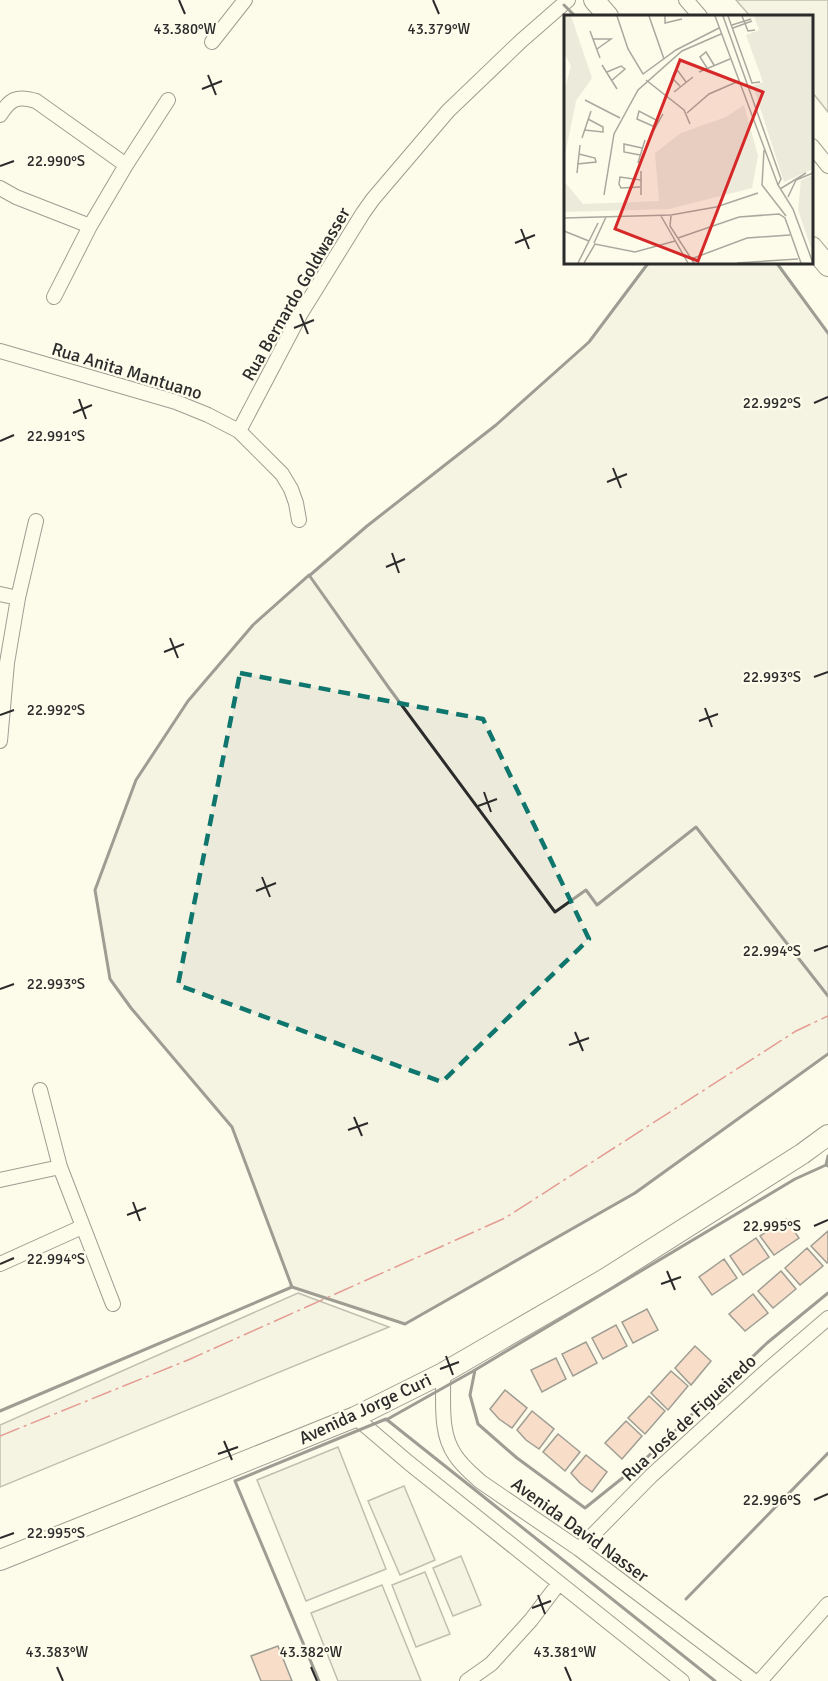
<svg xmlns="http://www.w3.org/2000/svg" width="828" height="1681" viewBox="0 0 828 1681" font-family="Signika,sans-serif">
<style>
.green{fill:#ecebdb;stroke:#74746e;stroke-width:1.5}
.building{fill:#f2b8a0;stroke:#2b2b2b;stroke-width:1.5}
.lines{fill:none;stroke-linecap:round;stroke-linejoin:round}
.street-casing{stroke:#2b2b2b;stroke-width:16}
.secondary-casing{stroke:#2b2b2b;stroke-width:22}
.street{stroke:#fdfbea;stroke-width:14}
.secondary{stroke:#fdfbea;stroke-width:20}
.wall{stroke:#2b2b2b;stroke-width:3}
.power{stroke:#c62828;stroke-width:1.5;stroke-dasharray:21 4.5 3 4.5;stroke-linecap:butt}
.marked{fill:none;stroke:#0f766e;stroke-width:4.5;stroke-dasharray:12 8;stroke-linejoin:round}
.ticks{fill:none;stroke:#2b2b2b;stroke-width:2}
.labels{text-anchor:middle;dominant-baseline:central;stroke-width:4.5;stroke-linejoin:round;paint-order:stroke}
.street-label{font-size:18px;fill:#2b2b2b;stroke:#fdfbea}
.inset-road{fill:none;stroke:#a9a89e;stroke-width:1.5}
.view{fill:#d62828;fill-opacity:0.15;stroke:#d62828;stroke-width:3}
.inset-edge{fill:none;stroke:#2b2b2b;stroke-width:3}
.ticks-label{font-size:15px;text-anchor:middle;fill:#2b2b2b;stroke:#fdfbea;stroke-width:4.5;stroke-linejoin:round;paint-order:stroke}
</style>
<rect width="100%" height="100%" fill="#fdfbea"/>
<!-- green -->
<path class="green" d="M 736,0 L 828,0 L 828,112 L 812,92 L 812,16 L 750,16 Z
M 649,263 L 776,263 L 828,333 L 828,1054 L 635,1193 L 405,1324 L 292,1287 L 232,1127 L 131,1008 L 110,979 L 95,890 L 136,780 L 188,701 L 253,625 L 367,526 L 496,425 L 589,342 Z
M 298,1293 L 389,1327 L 0,1487 L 0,1425 Z
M 338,1447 L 386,1569 L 306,1601 L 257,1480 Z
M 404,1486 L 435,1560 L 400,1575 L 368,1501 Z
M 461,1556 L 481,1605 L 453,1616 L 433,1568 Z
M 425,1572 L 450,1634 L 416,1647 L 392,1585 Z
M 382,1585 L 421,1681 L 338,1681 L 311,1613 Z"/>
<!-- building -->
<path class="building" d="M 786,1219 L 799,1238 L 774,1255 L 760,1236 Z
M 828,1231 L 828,1262 L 827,1263 L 811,1246 Z
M 756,1238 L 769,1257 L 743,1275 L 730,1256 Z
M 807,1248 L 823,1266 L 800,1285 L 785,1268 Z
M 724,1259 L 737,1278 L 712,1295 L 699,1277 Z
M 781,1271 L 796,1289 L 773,1308 L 758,1291 Z
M 753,1294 L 768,1313 L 745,1331 L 729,1314 Z
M 647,1309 L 658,1330 L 633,1343 L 622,1322 Z
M 616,1325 L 627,1346 L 603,1359 L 592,1338 Z
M 586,1342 L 597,1363 L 573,1376 L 562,1354 Z
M 695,1346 L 711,1361 L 691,1385 L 675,1368 Z
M 556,1358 L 566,1379 L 542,1392 L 531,1370 Z
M 671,1371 L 688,1386 L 668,1410 L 651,1393 Z
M 505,1390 L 527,1408 L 512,1428 L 499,1419 L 490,1409 Z
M 649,1396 L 665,1411 L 645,1434 L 628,1418 Z
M 532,1411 L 554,1429 L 539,1449 L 526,1440 L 517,1430 Z
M 626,1421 L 642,1436 L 622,1459 L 605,1443 Z
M 558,1434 L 580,1452 L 565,1471 L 543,1452 Z
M 586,1455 L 607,1472 L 592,1492 L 580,1483 L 571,1473 Z
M 278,1646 L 292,1681 L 261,1681 L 251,1656 Z"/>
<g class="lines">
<!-- street casing -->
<g class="street-casing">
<path id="street" d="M 686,0 L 700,16
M 212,42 L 245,0
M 0,115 C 10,99 17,95 36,101 L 126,165
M 812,146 L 828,166
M 0,188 L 16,197 L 90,226
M 54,297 L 90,226 L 126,165 L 168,100
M 0,351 L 176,402 L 208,415 L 239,431 L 282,474 L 291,489 L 296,503 L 299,520
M 239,431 L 301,313 L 363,213 L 373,199 L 448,111 L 521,41 L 568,0
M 0,594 L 18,598
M 0,741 L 7,663 L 18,598 L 36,521
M 40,1090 L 60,1167 L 113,1304
M 0,1180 L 60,1167
M 0,1264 L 82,1227
M 443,1373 C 444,1400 439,1432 455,1455 C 462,1466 472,1474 481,1482 L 579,1549 L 754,1681
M 355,1417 L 409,1463 L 682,1681
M 579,1549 L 651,1476 L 763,1374 L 828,1318
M 467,1681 L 491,1664 L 531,1620 L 559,1583
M 760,1681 L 828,1604"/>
</g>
<!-- secondary casing -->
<g class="secondary-casing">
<path id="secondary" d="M 594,0 L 608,16
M 812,247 L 828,266
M 0,1560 L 355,1417 L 443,1373 L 605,1279 L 802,1154 L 828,1135"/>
</g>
<!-- street -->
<use href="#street" class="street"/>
<!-- secondary -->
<use href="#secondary" class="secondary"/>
<!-- wall -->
<path class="wall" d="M 564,5 L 575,16
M 776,262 L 828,333
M 309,576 L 367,526 L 496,425 L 589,342 L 649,262
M 828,996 L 696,827 L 597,905 L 586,890 L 555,912 L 389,688 L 309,575 L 253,625 L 188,701 L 136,780 L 95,890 L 110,979 L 131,1008 L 232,1127 L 292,1287 L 405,1324 L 635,1193 L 828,1054
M 828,1156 L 826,1165 L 828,1166 L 826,1165 L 795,1179 L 475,1370 L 470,1395 L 478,1424 L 517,1458 L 585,1508 L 640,1464 L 767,1343 L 828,1293
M 0,1411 L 292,1287 L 291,1285
M 386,1420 L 475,1370
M 686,1599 L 828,1453
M 319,1681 L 235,1481 L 386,1419 L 715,1681"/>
<!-- power -->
<path class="power" d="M 0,1436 L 188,1360 L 505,1218 L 796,1031 L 828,1016"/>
</g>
<!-- marked area -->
<path d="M0 0H828V1681H0ZM 240,673 L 483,719 L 589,939 L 442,1082 L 178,985 Z" fill="#fdfbea" fill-opacity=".55" fill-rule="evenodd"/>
<path class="marked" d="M 240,673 L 483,719 L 589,939 L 442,1082 L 178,985 Z"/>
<!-- ticks -->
<path class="ticks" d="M 179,0 L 185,14M 433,0 L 439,14M 208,75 L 216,95M 202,89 L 222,81M 0,166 L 14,161M 521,229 L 529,249M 515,243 L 535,235M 300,314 L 308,334M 294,328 L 314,320M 79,399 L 86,419M 814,403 L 828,397M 73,413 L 92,405M 0,441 L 14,435M 613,468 L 621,488M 607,482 L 627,474M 392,553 L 399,573M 386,567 L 405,559M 170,638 L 178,658M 164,652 L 184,644M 814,677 L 828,672M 705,708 L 712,727M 0,715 L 14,710M 699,721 L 718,714M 484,792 L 491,812M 478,806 L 497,799M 262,877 L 270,897M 256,891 L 276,883M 814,951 L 828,946M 0,989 L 14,984M 575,1032 L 583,1051M 569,1045 L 589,1038M 354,1117 L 362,1136M 348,1130 L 368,1123M 133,1202 L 140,1221M 127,1215 L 146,1208M 814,1226 L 828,1220M 0,1264 L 14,1258M 667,1271 L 675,1290M 661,1284 L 681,1277M 446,1356 L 453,1375M 440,1369 L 459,1362M 224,1441 L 232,1460M 218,1454 L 238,1447M 814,1500 L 828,1494M 0,1538 L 14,1533M 538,1595 L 545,1614M 532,1608 L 551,1601M 57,1667 L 63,1681M 311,1667 L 317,1681M 565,1667 L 571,1681"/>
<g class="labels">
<!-- street labels -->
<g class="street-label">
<text transform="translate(296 294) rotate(-60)">Rua Bernardo Goldwasser</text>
<text transform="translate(127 371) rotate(17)">Rua Anita Mantuano</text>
<text transform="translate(365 1409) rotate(-25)">Avenida Jorge Curi</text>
<text transform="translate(689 1418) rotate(-43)">Rua José de Figueiredo</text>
<text transform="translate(580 1530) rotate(36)">Avenida David Nasser</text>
</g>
</g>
<!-- overview -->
<g transform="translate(564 15)">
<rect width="249" height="249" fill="#fdfbea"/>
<path d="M 0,1 L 7,1 L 28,63 L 12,86 L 0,145 L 0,77 L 7,51 L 0,38 ZM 190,1 L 249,1 L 249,154 L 220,167 L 189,71 L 199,67 L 182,20 L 195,15 ZM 180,90 L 194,141 L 188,173 L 105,194 L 0,197 L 0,166 L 19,189 L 95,186 L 91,138 L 117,118 L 162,102 ZM 249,160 L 249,239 L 234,195 L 237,165 Z" fill="#ecebdb"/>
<path class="inset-road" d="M 53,1 L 64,34 L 79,59 L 112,35 L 155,13M 85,1 L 100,44M 101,1 L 101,8 L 118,4M 151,1 L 214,170 L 229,194 L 249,248M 159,1 L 217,164 L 214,170M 164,1 L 188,68 L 196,67M 178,1 L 184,16 L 191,15M 168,10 L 187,4M 169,13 L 188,6M 26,16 L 36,43M 29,24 L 47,24 L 33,34M 38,50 L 53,74M 143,53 L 136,42 L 142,37 L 150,50M 43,57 L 57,51 L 61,54 L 47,66M 135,57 L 166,44M 82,65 L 120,95 L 126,109M 116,71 L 108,63 L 110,58 L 114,56 L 122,67M 110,77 L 129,62M 21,85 L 56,103M 123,98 L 145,79 L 175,66M 91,112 L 73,104 L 75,96 L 94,106M 20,115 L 39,117 L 39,112 L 24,104M 87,120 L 99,99M 18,123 L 27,96M 200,135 L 198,170 L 222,201M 76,140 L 60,137 L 60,129 L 78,133M 74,148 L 81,125M 13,149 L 32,147 L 31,143 L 15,139M 13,158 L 16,130M 76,172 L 57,173 L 55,169 L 56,162 L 77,165M 216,174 L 242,158M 40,180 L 50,119 L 74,75 L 118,36 L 157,19M 77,180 L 77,156M 224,182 L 232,165 L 249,158M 97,201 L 124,248M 107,201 L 106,211 L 130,248M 0,203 L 107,200 L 152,192 L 194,178M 0,216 L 25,226M 114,223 L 175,202 L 215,199 L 221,203 L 237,248M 30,228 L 42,202M 127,244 L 183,223 L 226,220M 14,248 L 34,208M 20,248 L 31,229 L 71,237 L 111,226M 173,248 L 234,244"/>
<path class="view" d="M 116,45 L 199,77 L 134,246 L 51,214 Z"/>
<rect width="249" height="249" class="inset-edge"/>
</g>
<g class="ticks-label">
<text x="185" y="34">43.380°W</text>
<text x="439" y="34">43.379°W</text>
<text x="56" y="166">22.990°S</text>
<text x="772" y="408">22.992°S</text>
<text x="56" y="441">22.991°S</text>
<text x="772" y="682">22.993°S</text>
<text x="56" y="715">22.992°S</text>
<text x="772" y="956">22.994°S</text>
<text x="56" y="989">22.993°S</text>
<text x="772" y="1231">22.995°S</text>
<text x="56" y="1264">22.994°S</text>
<text x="772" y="1505">22.996°S</text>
<text x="56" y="1538">22.995°S</text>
<text x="57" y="1657">43.383°W</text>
<text x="311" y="1657">43.382°W</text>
<text x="565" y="1657">43.381°W</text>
</g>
</svg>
